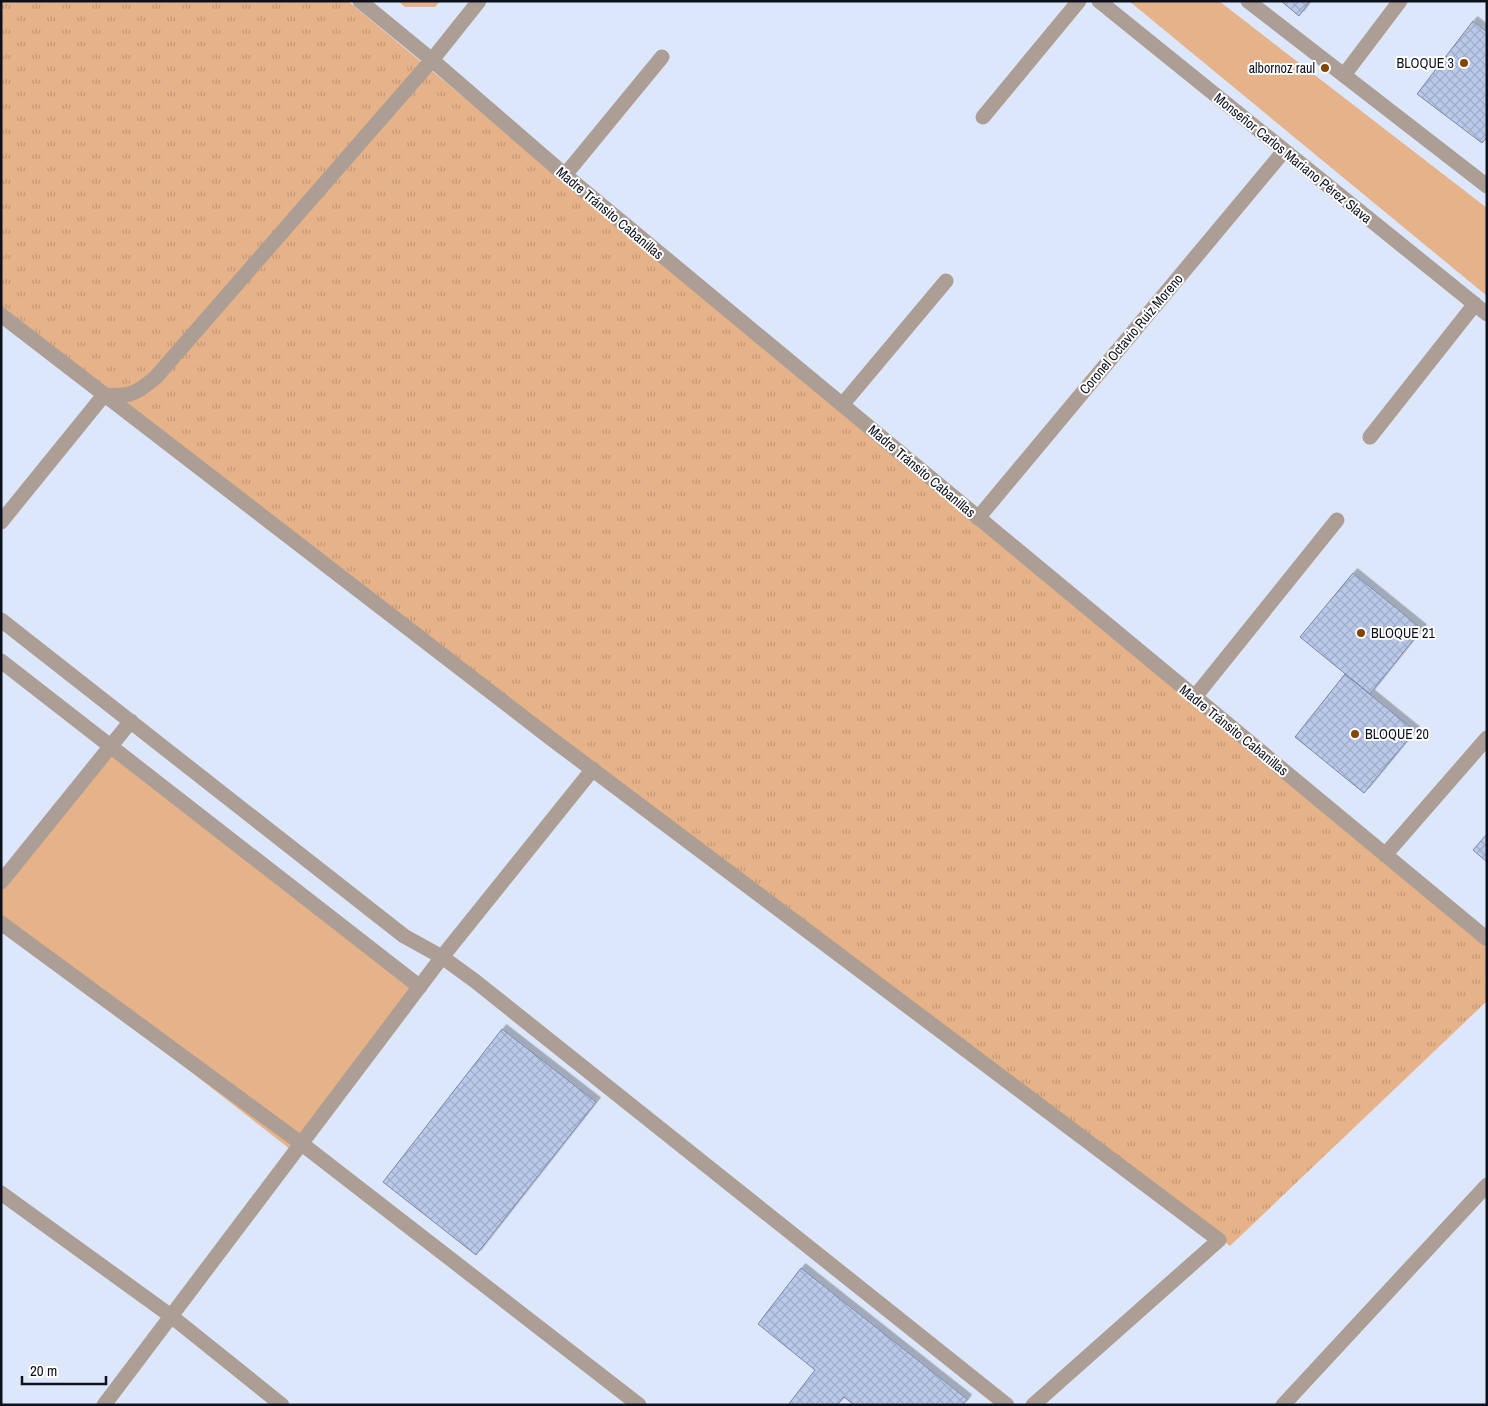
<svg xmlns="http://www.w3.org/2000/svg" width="1488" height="1406" viewBox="0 0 1488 1406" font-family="'Archivo Narrow',sans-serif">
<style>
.grass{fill:url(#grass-tufts)}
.park{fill:#e6b289}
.building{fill:url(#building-cross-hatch);stroke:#7a88a7;filter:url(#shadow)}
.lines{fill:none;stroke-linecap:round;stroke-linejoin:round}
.minor{stroke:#ac9e94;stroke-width:15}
.poi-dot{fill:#824600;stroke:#fff;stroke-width:2}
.labels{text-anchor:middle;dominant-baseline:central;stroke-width:4;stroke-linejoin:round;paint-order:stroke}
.poi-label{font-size:14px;fill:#0c111d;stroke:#fff;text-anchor:end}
.street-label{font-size:14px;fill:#0c111d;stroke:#fff}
</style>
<defs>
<pattern id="grass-tufts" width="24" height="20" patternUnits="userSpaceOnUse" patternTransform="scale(1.25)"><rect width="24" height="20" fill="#e6b289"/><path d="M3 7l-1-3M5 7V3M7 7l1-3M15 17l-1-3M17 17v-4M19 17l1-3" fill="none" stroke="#c49876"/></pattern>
<pattern id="building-cross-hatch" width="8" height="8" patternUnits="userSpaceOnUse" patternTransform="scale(1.25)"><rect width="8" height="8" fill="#bac9ea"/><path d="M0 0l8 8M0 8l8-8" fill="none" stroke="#9facc8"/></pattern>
<filter id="shadow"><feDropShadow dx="4.5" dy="-4.5" stdDeviation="0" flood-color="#0004"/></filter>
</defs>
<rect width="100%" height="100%" fill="#dde7fb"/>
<!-- grass -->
<path class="grass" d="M 1,1 L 348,1 L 1487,948 L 1487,1001 L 1230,1246 L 632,797 L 1,310 Z"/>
<!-- park -->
<path class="park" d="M 398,1 L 440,1 L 435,7 L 405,7 Z
M 1129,1 L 1219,1 L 1487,208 L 1487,296 Z
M 111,747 L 418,987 L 295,1153 L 1,924 L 1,883 Z"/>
<!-- building -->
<path class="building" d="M 1281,1 L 1310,1 L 1299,16 Z
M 1473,21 L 1487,32 L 1487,137 L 1482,143 L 1417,94 Z
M 1353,573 L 1422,629 L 1370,694 L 1300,637 Z
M 1345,674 L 1415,731 L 1364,793 L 1295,737 Z
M 1487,834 L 1487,862 L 1473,850 Z
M 502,1029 L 596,1102 L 476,1255 L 383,1182 Z
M 801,1268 L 967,1399 L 963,1405 L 854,1405 L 844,1397 L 837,1405 L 788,1405 L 815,1370 L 758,1324 Z"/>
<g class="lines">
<!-- minor -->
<path class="minor" d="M 360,1 L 432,60 L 565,175 L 1487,939
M 1099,1 L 1487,314
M 1248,1 L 1487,186
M 1344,75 L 1400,1
M 983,117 L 1079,1
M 565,175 L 662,57
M 1,315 L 553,740 L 1219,1240 L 1033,1405
M 842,405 L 946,281
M 1370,437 L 1475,304
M 978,518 L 1284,151
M 1,522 L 104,395 C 130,397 136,394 156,377 L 432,60 L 479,1
M 1,620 L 404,936 L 442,957 L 475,981 L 1007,1405
M 1,661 L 420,987
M 1194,698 L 1337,520
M 1385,855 L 1487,738
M 1,882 L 131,721
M 1,923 L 302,1144 L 639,1405
M 1,1193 L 171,1316 L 282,1405
M 104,1405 L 442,957 L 593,769
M 1283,1405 L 1487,1185"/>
</g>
<!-- markers -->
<g class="poi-dot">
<circle cx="1464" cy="63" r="5"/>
<circle cx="1325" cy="68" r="5"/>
<circle cx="1361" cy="633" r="5"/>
<circle cx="1355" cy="734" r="5"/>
</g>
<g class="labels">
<!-- poi labels -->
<g class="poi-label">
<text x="1454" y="63">BLOQUE 3</text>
<text x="1315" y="68">albornoz raul</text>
<text x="1371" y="633" text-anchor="start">BLOQUE 21</text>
<text x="1365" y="734" text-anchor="start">BLOQUE 20</text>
</g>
<!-- street labels -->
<g class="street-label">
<text transform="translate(1293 158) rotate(39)">Monseñor Carlos Mariano Pérez Slava</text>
<text transform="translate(610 213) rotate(40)">Madre Tránsito Cabanillas</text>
<text transform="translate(1131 334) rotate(-50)">Coronel Octavio Ruiz Moreno</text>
<text transform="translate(922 471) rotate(40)">Madre Tránsito Cabanillas</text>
<text transform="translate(1234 730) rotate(39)">Madre Tránsito Cabanillas</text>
</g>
</g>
<!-- border -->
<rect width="1488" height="1406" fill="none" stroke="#0c111d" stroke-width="5"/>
<!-- scale -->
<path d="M22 1376v8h84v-8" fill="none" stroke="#0c111d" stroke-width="2.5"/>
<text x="30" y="1376" font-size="15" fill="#0c111d" stroke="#ffffff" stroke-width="4" paint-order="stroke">20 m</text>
</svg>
